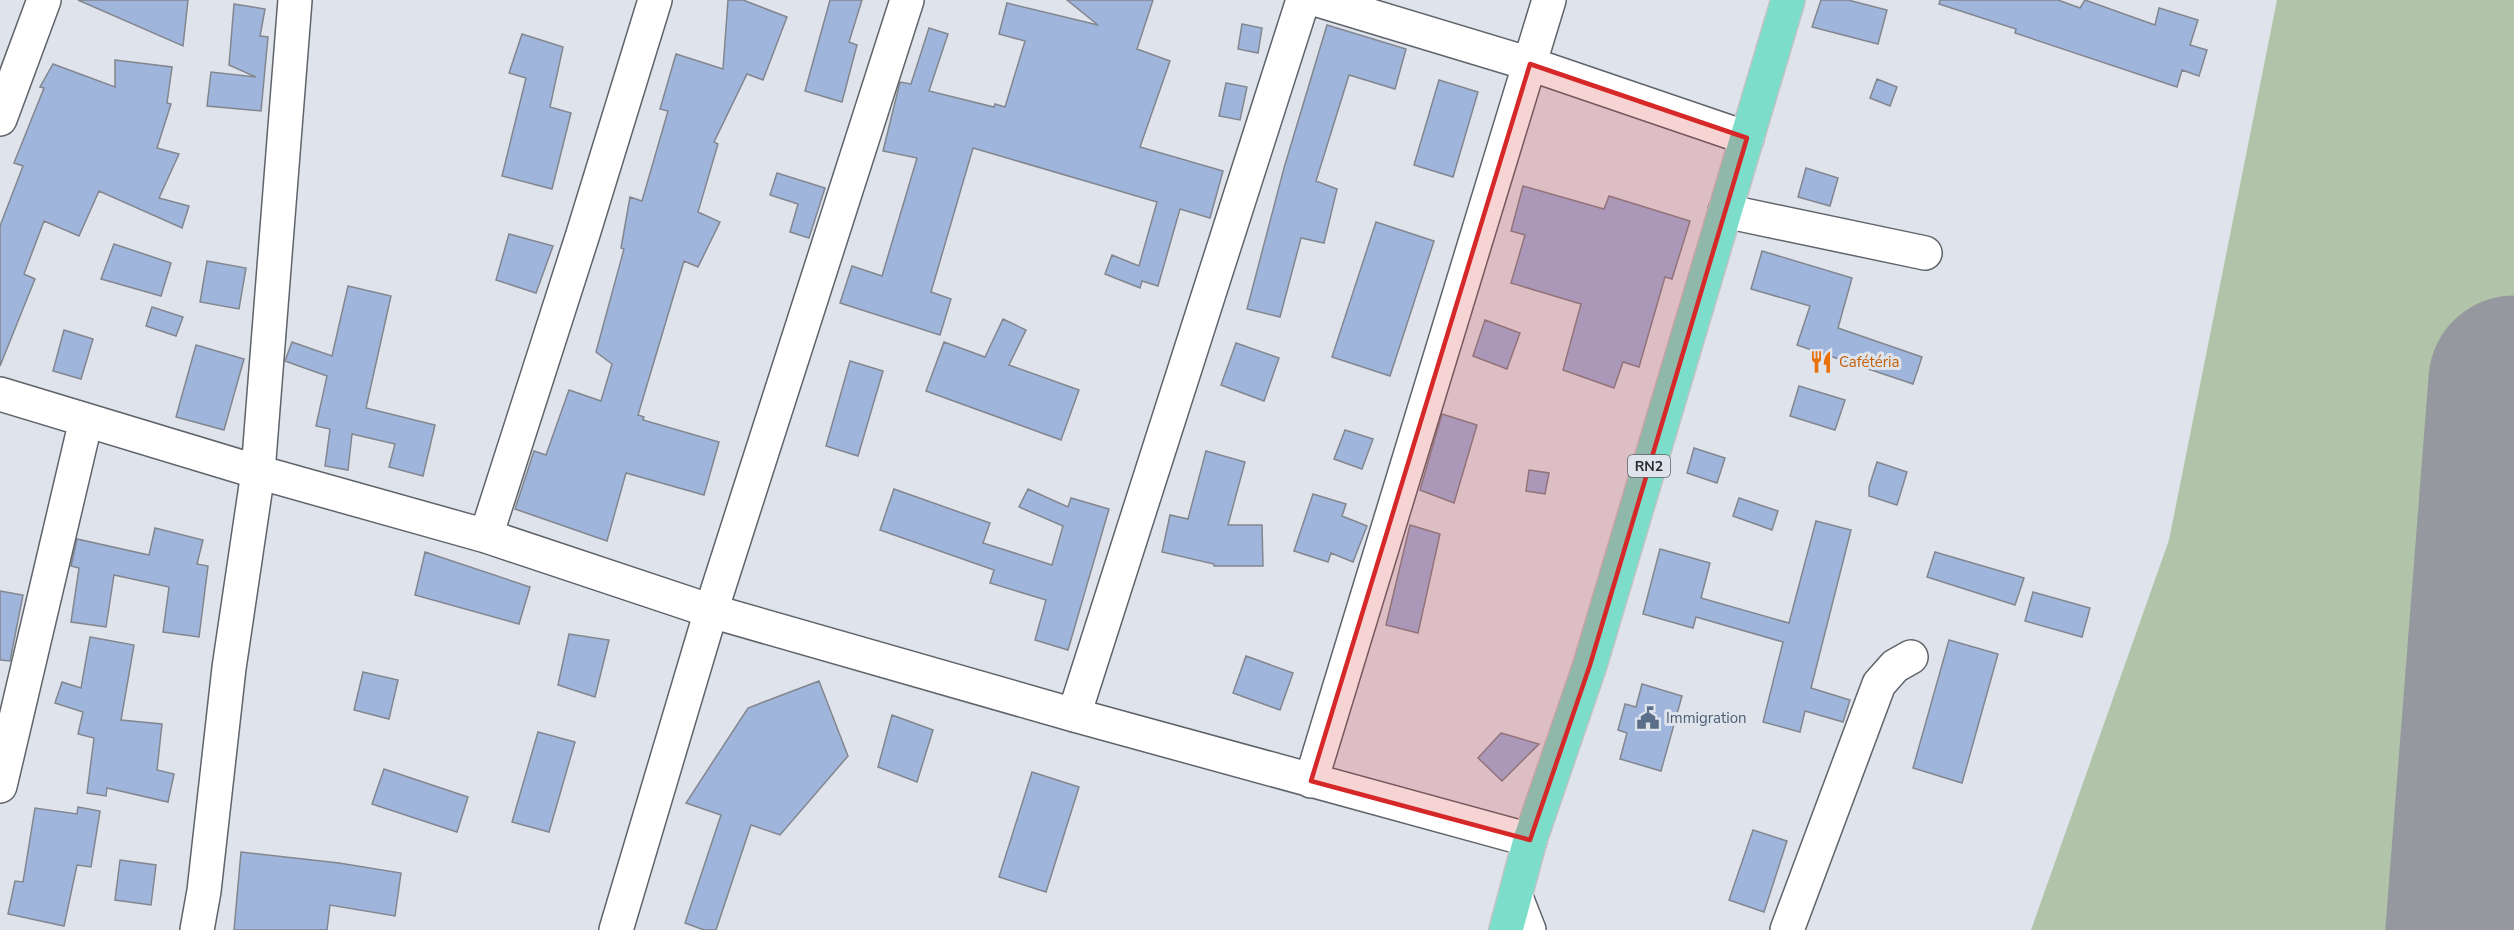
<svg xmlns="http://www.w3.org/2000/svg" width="2514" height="930" viewBox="0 0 2514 930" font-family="'Nunito Sans',sans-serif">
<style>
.green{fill:#b1c3a9}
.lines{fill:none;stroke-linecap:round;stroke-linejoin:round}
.runway{stroke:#95999f;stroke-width:171}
.building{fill:#a0b5dc;stroke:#82868e;stroke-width:1.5}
.minor-casing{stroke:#5f636a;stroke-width:36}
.highway-casing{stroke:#c3c3c4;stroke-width:36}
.minor{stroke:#fff;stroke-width:33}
.highway{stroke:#7dddcb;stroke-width:33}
.marked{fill:#d62828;fill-opacity:0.2;stroke:#d62828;stroke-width:4.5;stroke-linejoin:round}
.labels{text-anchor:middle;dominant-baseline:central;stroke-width:6;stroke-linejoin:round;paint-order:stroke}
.shield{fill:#dfe4ec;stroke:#5f6266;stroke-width:1.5}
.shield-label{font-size:14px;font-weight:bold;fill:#282a2d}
.food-label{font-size:15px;fill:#c56008;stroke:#dfe4ec;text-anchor:start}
.service-label{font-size:15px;fill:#4e5e75;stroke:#dfe4ec;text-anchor:start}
</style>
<rect width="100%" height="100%" fill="#dfe4ec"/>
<!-- green -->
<path class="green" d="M 2277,0 L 2514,0 L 2514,930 L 2031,930 L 2169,540 Z"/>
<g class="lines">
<!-- runway -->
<path class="runway" d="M 2471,930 L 2514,381"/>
</g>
<!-- building -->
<path class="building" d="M 78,0 L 188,0 L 183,46 Z
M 728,0 L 743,0 L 787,17 L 763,80 L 747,74 L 714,142 L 718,144 L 698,212 L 720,222 L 698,267 L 684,261 L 638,415 L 644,417 L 643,420 L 719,442 L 704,495 L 626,473 L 607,541 L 515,509 L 534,451 L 546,455 L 569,390 L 601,401 L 612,364 L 596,352 L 624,249 L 621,248 L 630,197 L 642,201 L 668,111 L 660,109 L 676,54 L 723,69 Z
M 830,0 L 862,0 L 849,42 L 857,45 L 842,102 L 805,91 Z
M 1067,0 L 1153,0 L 1137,49 L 1170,61 L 1140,147 L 1223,171 L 1210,218 L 1180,209 L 1158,286 L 1142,281 L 1140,288 L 1105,274 L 1112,255 L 1139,266 L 1157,202 L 973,148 L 931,292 L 951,299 L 940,335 L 840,303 L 852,266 L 882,276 L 917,158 L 883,151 L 900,82 L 911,84 L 929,28 L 948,34 L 929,91 L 994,107 L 995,104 L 1005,107 L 1025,41 L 999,34 L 1007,3 L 1098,25 Z
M 1821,0 L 1848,0 L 1887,10 L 1878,44 L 1812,27 Z
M 1940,0 L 2058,0 L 2080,8 L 2085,0 L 2155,25 L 2159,8 L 2198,20 L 2190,45 L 2207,50 L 2199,76 L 2182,70 L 2177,87 L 2015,33 L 2016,29 L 1939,4 Z
M 234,4 L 265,9 L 260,36 L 268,37 L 261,111 L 207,106 L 211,72 L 256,77 L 229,65 Z
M 1242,24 L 1262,28 L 1258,53 L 1238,49 Z
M 1327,25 L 1406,49 L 1395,89 L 1349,75 L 1316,181 L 1337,189 L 1324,243 L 1301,238 L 1280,317 L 1247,309 L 1284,168 Z
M 522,34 L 563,47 L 550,107 L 571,113 L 552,189 L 502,176 L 526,78 L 509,73 Z
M 115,60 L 172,67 L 167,103 L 171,104 L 157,148 L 179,154 L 159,198 L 189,206 L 182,228 L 99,191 L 79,236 L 44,221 L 24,274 L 35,279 L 0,366 L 0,226 L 23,166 L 14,163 L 44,88 L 40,87 L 53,64 L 115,87 Z
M 1877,79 L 1897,87 L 1890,106 L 1870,98 Z
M 1439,80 L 1478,92 L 1453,177 L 1414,165 Z
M 1226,83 L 1247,87 L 1240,120 L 1219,116 Z
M 1806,168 L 1838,178 L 1830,206 L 1798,197 Z
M 777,173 L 825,188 L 809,238 L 790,232 L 798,204 L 770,195 Z
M 1523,186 L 1604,209 L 1609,196 L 1690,221 L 1672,279 L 1665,277 L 1639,367 L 1623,362 L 1614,388 L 1563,370 L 1581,304 L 1511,283 L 1525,235 L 1511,231 Z
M 1376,222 L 1434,241 L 1390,376 L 1332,357 Z
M 509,234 L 553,246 L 536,293 L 496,280 Z
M 114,244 L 171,263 L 161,296 L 101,279 Z
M 1762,251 L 1852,278 L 1838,328 L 1922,357 L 1913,384 L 1797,345 L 1810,306 L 1751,289 Z
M 207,261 L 246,268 L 239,309 L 200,302 Z
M 348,286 L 391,296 L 366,408 L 435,425 L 423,476 L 389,467 L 395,444 L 352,434 L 348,470 L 325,466 L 330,429 L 316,426 L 327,376 L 285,361 L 292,342 L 332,356 Z
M 152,307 L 183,317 L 176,336 L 146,326 Z
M 1003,319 L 1026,330 L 1009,365 L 1079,390 L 1061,440 L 926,391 L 944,342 L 985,357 Z
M 1485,320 L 1520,333 L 1507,369 L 1473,356 Z
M 64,330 L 93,339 L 81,379 L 53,371 Z
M 1236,343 L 1279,358 L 1264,401 L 1221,385 Z
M 196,345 L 244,359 L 224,430 L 176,417 Z
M 850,361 L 883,371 L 858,456 L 826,446 Z
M 1799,386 L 1845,400 L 1835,430 L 1790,416 Z
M 1442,414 L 1477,425 L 1454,503 L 1420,490 Z
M 1345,430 L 1373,439 L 1362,469 L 1334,459 Z
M 1694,448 L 1725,458 L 1717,483 L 1687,473 Z
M 1206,451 L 1245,462 L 1228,525 L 1262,525 L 1263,566 L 1214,566 L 1214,564 L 1162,552 L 1170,515 L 1188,519 Z
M 1877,462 L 1907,472 L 1897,505 L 1869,496 L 1869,487 Z
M 1529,470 L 1549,473 L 1545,494 L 1526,491 Z
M 894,489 L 990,523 L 983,543 L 1052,565 L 1063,526 L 1019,507 L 1028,489 L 1068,507 L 1071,498 L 1109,509 L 1068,650 L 1035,640 L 1046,600 L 990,583 L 994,570 L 880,530 Z
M 1313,494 L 1346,504 L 1342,516 L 1367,526 L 1353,562 L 1331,553 L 1328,562 L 1294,551 Z
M 1739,498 L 1778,511 L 1772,530 L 1733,516 Z
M 1816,521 L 1851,530 L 1811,688 L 1850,700 L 1843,722 L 1805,711 L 1800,732 L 1763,722 L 1783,642 L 1696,617 L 1693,628 L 1643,614 L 1660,549 L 1710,563 L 1701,598 L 1789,623 Z
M 1410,525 L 1440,534 L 1418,633 L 1386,625 Z
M 155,528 L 203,540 L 197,564 L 208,566 L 199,637 L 163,632 L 169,587 L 114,575 L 106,627 L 71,622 L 79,568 L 71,566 L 77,539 L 149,555 Z
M 425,552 L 530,587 L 519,624 L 415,595 Z
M 1935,552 L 2024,578 L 2015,605 L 1927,577 Z
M 0,591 L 23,595 L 10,661 L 0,660 Z
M 2033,592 L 2090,608 L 2082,637 L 2025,621 Z
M 569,634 L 609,640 L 595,697 L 558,685 Z
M 90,637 L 134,645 L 121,720 L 162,724 L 157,770 L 174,774 L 168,802 L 107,788 L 106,796 L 87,793 L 94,738 L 78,734 L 83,712 L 55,703 L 62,682 L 81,688 Z
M 1949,640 L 1998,654 L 1962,783 L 1913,768 Z
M 1246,656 L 1293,673 L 1280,710 L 1233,693 Z
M 363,672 L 398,680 L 389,719 L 354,710 Z
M 819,681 L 848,756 L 780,835 L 751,825 L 716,930 L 704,930 L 685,923 L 721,815 L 686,803 L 748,708 Z
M 1642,684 L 1682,696 L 1661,771 L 1620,759 L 1627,733 L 1618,730 L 1625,704 L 1636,707 Z
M 892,715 L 933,730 L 917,782 L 878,767 Z
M 538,732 L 575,742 L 549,832 L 512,822 Z
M 1501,733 L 1539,744 L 1502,781 L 1478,758 Z
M 384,769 L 468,797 L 457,832 L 372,804 Z
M 1032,772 L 1079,787 L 1046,892 L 999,877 Z
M 78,807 L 100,811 L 91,867 L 77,865 L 64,926 L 8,914 L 15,881 L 23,882 L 35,808 L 77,814 Z
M 1753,830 L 1787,841 L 1764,912 L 1729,900 Z
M 241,852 L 339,863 L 401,873 L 395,916 L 330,905 L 327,930 L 234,930 Z
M 120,860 L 156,865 L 151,905 L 115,900 Z"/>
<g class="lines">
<!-- minor casing -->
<g class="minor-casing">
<path id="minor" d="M 1318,0 L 1530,64 L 1747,138
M 0,119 L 44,0
M 1725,211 L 1925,253
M 0,394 L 258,472 L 486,536 L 711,611 L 1074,715 L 1530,840
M 486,536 L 583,234 L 655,0
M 1074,715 L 1303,0
M 1311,781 L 1549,0
M 0,786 L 86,420
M 1516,897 L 1529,930
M 197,930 L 204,891 L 229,668 L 258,472 L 295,0
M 616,930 L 711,611 L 907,0
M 1787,930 L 1879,684 L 1895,666 L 1911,657"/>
</g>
<!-- highway casing -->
<g class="highway-casing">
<path id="highway" d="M 1506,930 L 1530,840 L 1590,665 L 1788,0"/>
</g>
<!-- minor -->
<use href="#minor" class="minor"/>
<!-- highway -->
<use href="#highway" class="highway"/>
</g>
<!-- marked area -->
<path class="marked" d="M 1530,64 L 1747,138 L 1590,665 L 1530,840 L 1311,781 Z"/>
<!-- icons -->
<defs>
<g id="restaurant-bare" transform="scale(1.8)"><path d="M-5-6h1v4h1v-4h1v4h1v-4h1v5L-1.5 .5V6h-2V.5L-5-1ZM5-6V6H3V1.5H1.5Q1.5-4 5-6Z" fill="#e8710a" stroke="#dfe4ec" stroke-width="2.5" paint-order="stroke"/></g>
<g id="civic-bare" transform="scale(1.8)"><path d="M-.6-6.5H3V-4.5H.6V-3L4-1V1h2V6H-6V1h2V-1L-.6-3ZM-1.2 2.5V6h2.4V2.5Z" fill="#5c6f8a" stroke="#dfe4ec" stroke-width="2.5" paint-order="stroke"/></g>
</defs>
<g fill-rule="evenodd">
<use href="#restaurant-bare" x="1821" y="362"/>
<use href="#civic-bare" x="1648" y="718"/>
</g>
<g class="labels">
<!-- shield labels -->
<rect class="shield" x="1628" y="455" width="42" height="22" rx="4.5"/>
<g class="shield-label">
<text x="1649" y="466">RN2</text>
</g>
<!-- food labels -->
<g class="food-label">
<text x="1839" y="362">Cafétéria</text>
</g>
<!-- service labels -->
<g class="service-label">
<text x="1666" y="718">Immigration</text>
</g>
</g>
</svg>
